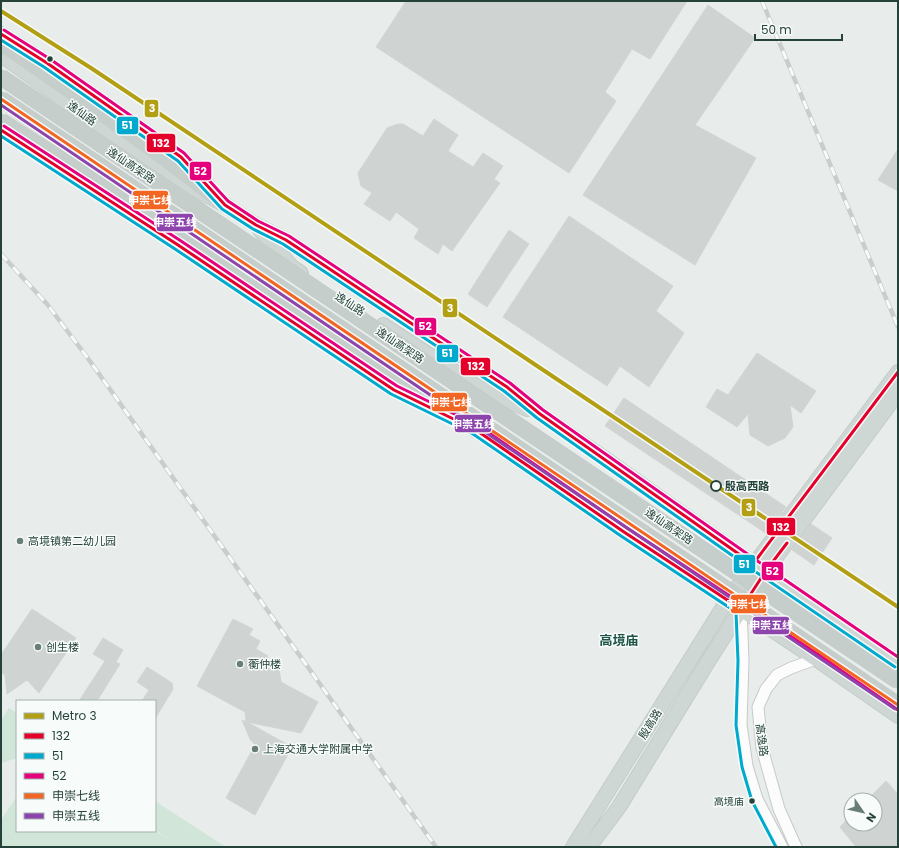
<svg xmlns="http://www.w3.org/2000/svg" width="899" height="848" viewBox="0 0 899 848" font-family="Poppins,'Noto Sans SC',sans-serif">
<style>
.pitch{fill:#d1e6d8}
.building{fill:#cfd4d2;stroke:#d1d6d4}
.lines{fill:none;stroke-linecap:round;stroke-linejoin:round}
.tertiary-casing{stroke:#c5cac8;stroke-width:13}
.primary-casing{stroke:#c3ccc9;stroke-width:16}
.trunk-casing{stroke:#c3ccc9;stroke-width:17}
.tertiary{stroke:#fcfcfc;stroke-width:11}
.primary{stroke:#cfd7d5;stroke-width:14}
.trunk{stroke:#c6cecc;stroke-width:15}
.rail-casing{stroke:#c9cdcc;stroke-width:4.5}
.rail{stroke:#f7fbf9;stroke-width:3;stroke-dasharray:9;stroke-linecap:butt}
.trunk-bridge-casing{stroke:#c3ccc9;stroke-width:17;stroke-linecap:butt}
.trunk-bridge{stroke:#c6cecc;stroke-width:15}
.bus-1-casing{stroke:#f7fbf9;stroke-width:6}
.bus-2-casing{stroke:#f7fbf9;stroke-width:6}
.bus-3-casing{stroke:#f7fbf9;stroke-width:6}
.bus-4-casing{stroke:#f7fbf9;stroke-width:6}
.bus-5-casing{stroke:#f7fbf9;stroke-width:6}
.bus-1{stroke:#e4002b;stroke-width:3}
.bus-2{stroke:#00a9ce;stroke-width:3}
.bus-3{stroke:#e5007d;stroke-width:3}
.bus-4{stroke:#f26522;stroke-width:3}
.bus-5{stroke:#8e44ad;stroke-width:3}
.metro-1-casing{stroke:#f7fbf9;stroke-width:7}
.metro-1{stroke:#b29f14;stroke-width:4}
.bus-dot{fill:#24423a;stroke:#f7fbf9;stroke-width:1.5}
.stop-dot{fill:#f7fbf9;stroke:#24423a;stroke-width:2}
.poi-dot{fill:#697e78;stroke:#f7fbf9;stroke-width:1.5}
.labels{text-anchor:middle;dominant-baseline:central;stroke-width:3;stroke-linejoin:round;paint-order:stroke}
.bus-label{font-size:10px;fill:#24423a;stroke:#f7fbf9;text-anchor:end}
.street-label{font-size:11px;fill:#24423a;stroke:#f7fbf9}
.stop-label{font-size:11px;font-weight:bold;fill:#24423a;stroke:#f7fbf9;text-anchor:start}
.poi-label{font-size:11px;fill:#24423a;stroke:#f7fbf9;text-anchor:start}
.quarter-label{font-size:13px;font-weight:bold;fill:#1f5548;stroke:#f7fbf9}
.line-badge{stroke:#f7fbf9;stroke-width:1.5}
.badge-label{font-size:11px;text-anchor:middle;font-weight:bold;fill:#fff}
</style>
<rect width="100%" height="100%" fill="#e8edeb"/>
<!-- pitch -->
<path class="pitch" d="M 9,708 L 17,713 L 17,758 L 1,763 L 1,720 Z
M 17,796 L 17,831 L 155,831 L 170,840 L 155,830 L 155,801 L 226,847 L 1,847 L 1,820 Z"/>
<!-- building -->
<path class="building" d="M 406,1 L 687,1 L 650,59 L 632,49 L 605,92 L 616,101 L 569,173 L 376,47 Z
M 708,5 L 755,38 L 695,125 L 756,158 L 695,265 L 583,195 Z
M 434,119 L 458,135 L 448,151 L 473,167 L 483,153 L 503,166 L 494,179 L 500,183 L 452,251 L 443,244 L 438,254 L 414,238 L 419,229 L 396,212 L 390,221 L 364,204 L 372,193 L 361,186 L 358,173 L 387,128 L 398,124 L 403,124 L 423,136 Z
M 898,149 L 898,191 L 878,180 Z
M 569,216 L 673,286 L 656,311 L 684,333 L 649,387 L 620,366 L 607,386 L 503,317 Z
M 509,230 L 529,244 L 487,307 L 468,294 Z
M 757,353 L 816,391 L 801,413 L 790,405 L 793,427 L 785,438 L 768,446 L 750,435 L 748,414 L 737,427 L 706,407 L 717,389 L 728,395 Z
M 624,398 L 786,507 L 767,534 L 605,426 Z
M 811,524 L 832,538 L 814,565 L 792,550 Z
M 32,609 L 76,638 L 39,693 L 27,680 L 7,694 L 5,675 L 1,672 L 1,655 Z
M 233,619 L 253,629 L 249,635 L 260,641 L 256,649 L 268,656 L 266,661 L 279,668 L 281,682 L 318,702 L 301,733 L 247,722 L 292,747 L 255,815 L 226,798 L 255,745 L 250,739 L 242,720 L 246,722 L 245,712 L 197,686 Z
M 103,638 L 123,650 L 116,662 L 120,664 L 97,701 L 79,701 L 105,661 L 93,654 Z
M 147,667 L 172,683 L 173,689 L 155,719 L 155,701 L 142,701 L 149,690 L 137,682 Z
M 886,781 L 898,794 L 898,847 L 856,847 L 840,827 L 851,815 L 851,824 L 875,824 L 875,800 L 867,800 Z"/>
<g class="lines">
<!-- tertiary casing -->
<g class="tertiary-casing">
<path id="tertiary" d="M 741,608 L 743,661 L 741,725 L 747,766 L 757,799 L 782,847
M 796,847 L 779,809 L 762,748 L 758,707 L 766,689 L 777,675 L 791,668 L 816,659"/>
</g>
<!-- primary casing -->
<g class="primary-casing">
<path id="primary" d="M 1,34 L 47,63 L 181,157 L 209,187
M 1,55 L 169,175 L 225,205 L 256,225 L 286,240 L 507,387 L 540,414 L 607,460 L 753,564 L 898,663
M 260,230 L 292,267 L 301,273
M 383,325 L 483,390 L 527,409
M 309,332 L 394,390 L 418,401
M 467,425 L 476,430 L 624,532 L 816,659 L 898,716
M 573,847 L 727,601 L 898,372
M 589,847 L 619,807 L 709,660 L 765,572 L 898,393"/>
</g>
<!-- trunk casing -->
<g class="trunk-casing">
<path id="trunk" d="M 1,45 L 17,54 L 149,147 L 225,205
M 384,374 L 476,430"/>
</g>
<!-- tertiary -->
<use href="#tertiary" class="tertiary"/>
<!-- primary -->
<use href="#primary" class="primary"/>
<!-- trunk -->
<use href="#trunk" class="trunk"/>
<!-- rail casing -->
<g class="rail-casing">
<path id="rail" d="M 762,1 L 898,327
M 1,254 L 47,304 L 87,357 L 436,847"/>
</g>
<!-- rail -->
<use href="#rail" class="rail"/>
<!-- trunk-bridge casing -->
<g class="trunk-bridge-casing">
<path id="trunk-bridge" d="M 1,77 L 898,681
M 1,99 L 898,705
M 1,121 L 175,234 L 384,374"/>
</g>
<!-- trunk-bridge -->
<use href="#trunk-bridge" class="trunk-bridge"/>
<!-- bus-1 casing -->
<g class="bus-1-casing">
<path id="bus-1" d="M 1,34 L 47,63 L 181,157 L 225,205 L 256,225 L 286,240 L 507,387 L 540,414 L 753,564 L 898,372
M 1,130 L 178,245 L 394,390 L 476,430 L 624,532 L 741,609 L 765,572 L 787,543"/>
</g>
<!-- bus-2 casing -->
<g class="bus-2-casing">
<path id="bus-2" d="M 1,40 L 44,67 L 178,161 L 222,209 L 253,229 L 283,244 L 504,391 L 537,418 L 750,568 L 895,667
M 1,136 L 175,249 L 391,394 L 473,434 L 621,536 L 736,612 L 738,661 L 736,725 L 742,767 L 752,801 L 776,847"/>
</g>
<!-- bus-3 casing -->
<g class="bus-3-casing">
<path id="bus-3" d="M 4,30 L 50,59 L 184,153 L 228,201 L 258,221 L 289,236 L 510,383 L 543,410 L 756,560 L 898,657
M 4,126 L 181,241 L 397,386 L 479,426 L 627,528 L 819,655 L 898,710"/>
</g>
<!-- bus-4 casing -->
<g class="bus-4-casing">
<path id="bus-4" d="M 1,99 L 898,705"/>
</g>
<!-- bus-5 casing -->
<g class="bus-5-casing">
<path id="bus-5" d="M 1,105 L 895,709"/>
</g>
<!-- bus-1 -->
<use href="#bus-1" class="bus-1"/>
<!-- bus-2 -->
<use href="#bus-2" class="bus-2"/>
<!-- bus-3 -->
<use href="#bus-3" class="bus-3"/>
<!-- bus-4 -->
<use href="#bus-4" class="bus-4"/>
<!-- bus-5 -->
<use href="#bus-5" class="bus-5"/>
<!-- metro-1 casing -->
<g class="metro-1-casing">
<path id="metro-1" d="M 1,11 L 91,68 L 898,607"/>
</g>
<!-- metro-1 -->
<use href="#metro-1" class="metro-1"/>
</g>
<!-- markers -->
<g class="bus-dot">
<circle cx="50" cy="59" r="3.5"/>
<circle cx="752" cy="801" r="3.5"/>
</g>
<circle class="stop-dot" cx="716" cy="486" r="5"/>
<g class="poi-dot">
<circle cx="20" cy="541" r="4"/>
<circle cx="38" cy="647" r="4"/>
<circle cx="240" cy="664" r="4"/>
<circle cx="255" cy="749" r="4"/>
</g>
<g class="labels">
<!-- bus labels -->
<g class="bus-label">
<text x="744" y="801">高境庙</text>
</g>
<!-- street labels -->
<g class="street-label">
<text transform="translate(82 113) rotate(36)">逸仙路</text>
<text transform="translate(131 165) rotate(34)">逸仙高架路</text>
<text transform="translate(350 304) rotate(33)">逸仙路</text>
<text transform="translate(400 345) rotate(34)">逸仙高架路</text>
<text transform="translate(669 526) rotate(34)">逸仙高架路</text>
<text transform="translate(650 724) rotate(-58)">殷高路</text>
<text transform="translate(762 740) rotate(82)">高逸路</text>
</g>
<!-- stop labels -->
<g class="stop-label">
<text x="725" y="486">殷高西路</text>
</g>
<!-- poi labels -->
<g class="poi-label">
<text x="28" y="541">高境镇第二幼儿园</text>
<text x="46" y="647">创生楼</text>
<text x="248" y="664">蘅仲楼</text>
<text x="263" y="749">上海交通大学附属中学</text>
</g>
<!-- quarter labels -->
<g class="quarter-label">
<text x="619" y="640">高境庙</text>
</g>
</g>
<g class="line-badge">
<rect x="144" y="99" width="15" height="19" rx="4" fill="#b29f14"/>
<rect x="116" y="116" width="23" height="19" rx="4" fill="#00a9ce"/>
<rect x="146" y="133" width="30" height="20" rx="4" fill="#e4002b"/>
<rect x="189" y="161" width="23" height="20" rx="4" fill="#e5007d"/>
<rect x="132" y="190" width="37" height="20" rx="4" fill="#f26522"/>
<rect x="156" y="213" width="38" height="19" rx="4" fill="#8e44ad"/>
<rect x="442" y="298" width="16" height="20" rx="4" fill="#b29f14"/>
<rect x="414" y="317" width="23" height="19" rx="4" fill="#e5007d"/>
<rect x="436" y="344" width="23" height="19" rx="4" fill="#00a9ce"/>
<rect x="460" y="357" width="31" height="19" rx="4" fill="#e4002b"/>
<rect x="431" y="392" width="37" height="20" rx="4" fill="#f26522"/>
<rect x="454" y="414" width="38" height="19" rx="4" fill="#8e44ad"/>
<rect x="741" y="498" width="15" height="19" rx="4" fill="#b29f14"/>
<rect x="766" y="517" width="30" height="19" rx="4" fill="#e4002b"/>
<rect x="733" y="554" width="23" height="20" rx="4" fill="#00a9ce"/>
<rect x="761" y="561" width="23" height="20" rx="4" fill="#e5007d"/>
<rect x="730" y="594" width="37" height="20" rx="4" fill="#f26522"/>
<rect x="752" y="616" width="38" height="19" rx="4" fill="#8e44ad"/>
</g>
<g class="badge-label">
<text x="152" y="112">3</text>
<text x="127" y="129">51</text>
<text x="161" y="147">132</text>
<text x="200" y="175">52</text>
<text x="150" y="204">申崇七线</text>
<text x="175" y="226">申崇五线</text>
<text x="450" y="312">3</text>
<text x="425" y="330">52</text>
<text x="447" y="357">51</text>
<text x="476" y="370">132</text>
<text x="450" y="406">申崇七线</text>
<text x="473" y="428">申崇五线</text>
<text x="749" y="511">3</text>
<text x="781" y="531">132</text>
<text x="744" y="568">51</text>
<text x="772" y="575">52</text>
<text x="748" y="608">申崇七线</text>
<text x="771" y="629">申崇五线</text>
</g>
<!-- border -->
<rect width="899" height="848" fill="none" stroke="#24423a" stroke-width="4"/>
<!-- legend -->
<rect x="16" y="700" width="140" height="132" fill="#f7fbf9" stroke="#a3b1ad"/>
<rect x="24" y="713" width="20" height="6" fill="#b29f14" stroke="#a3b1ad"/>
<text x="52" y="720" font-size="12" fill="#24423a">Metro 3</text>
<rect x="24" y="733" width="20" height="6" fill="#e4002b" stroke="#a3b1ad"/>
<text x="52" y="740" font-size="12" fill="#24423a">132</text>
<rect x="24" y="753" width="20" height="6" fill="#00a9ce" stroke="#a3b1ad"/>
<text x="52" y="760" font-size="12" fill="#24423a">51</text>
<rect x="24" y="773" width="20" height="6" fill="#e5007d" stroke="#a3b1ad"/>
<text x="52" y="780" font-size="12" fill="#24423a">52</text>
<rect x="24" y="793" width="20" height="6" fill="#f26522" stroke="#a3b1ad"/>
<text x="52" y="800" font-size="12" fill="#24423a">申崇七线</text>
<rect x="24" y="813" width="20" height="6" fill="#8e44ad" stroke="#a3b1ad"/>
<text x="52" y="820" font-size="12" fill="#24423a">申崇五线</text>
<!-- north arrow -->
<g transform="translate(863 812) rotate(124)"><circle r="19" fill="#f7fbf9" stroke="#a3b1ad"/>
<path d="M0-3L7 15L0 10L-7 15Z" fill="#697e78"/>
<text y="-6" font-size="11" font-weight="bold" text-anchor="middle" fill="#24423a">N</text>
</g>
<!-- scale -->
<path d="M755 34v6h87v-6" fill="none" stroke="#24423a" stroke-width="2"/>
<text x="761" y="34" font-size="12" fill="#24423a" stroke="#f7fbf9" stroke-width="3" paint-order="stroke">50 m</text>
</svg>
